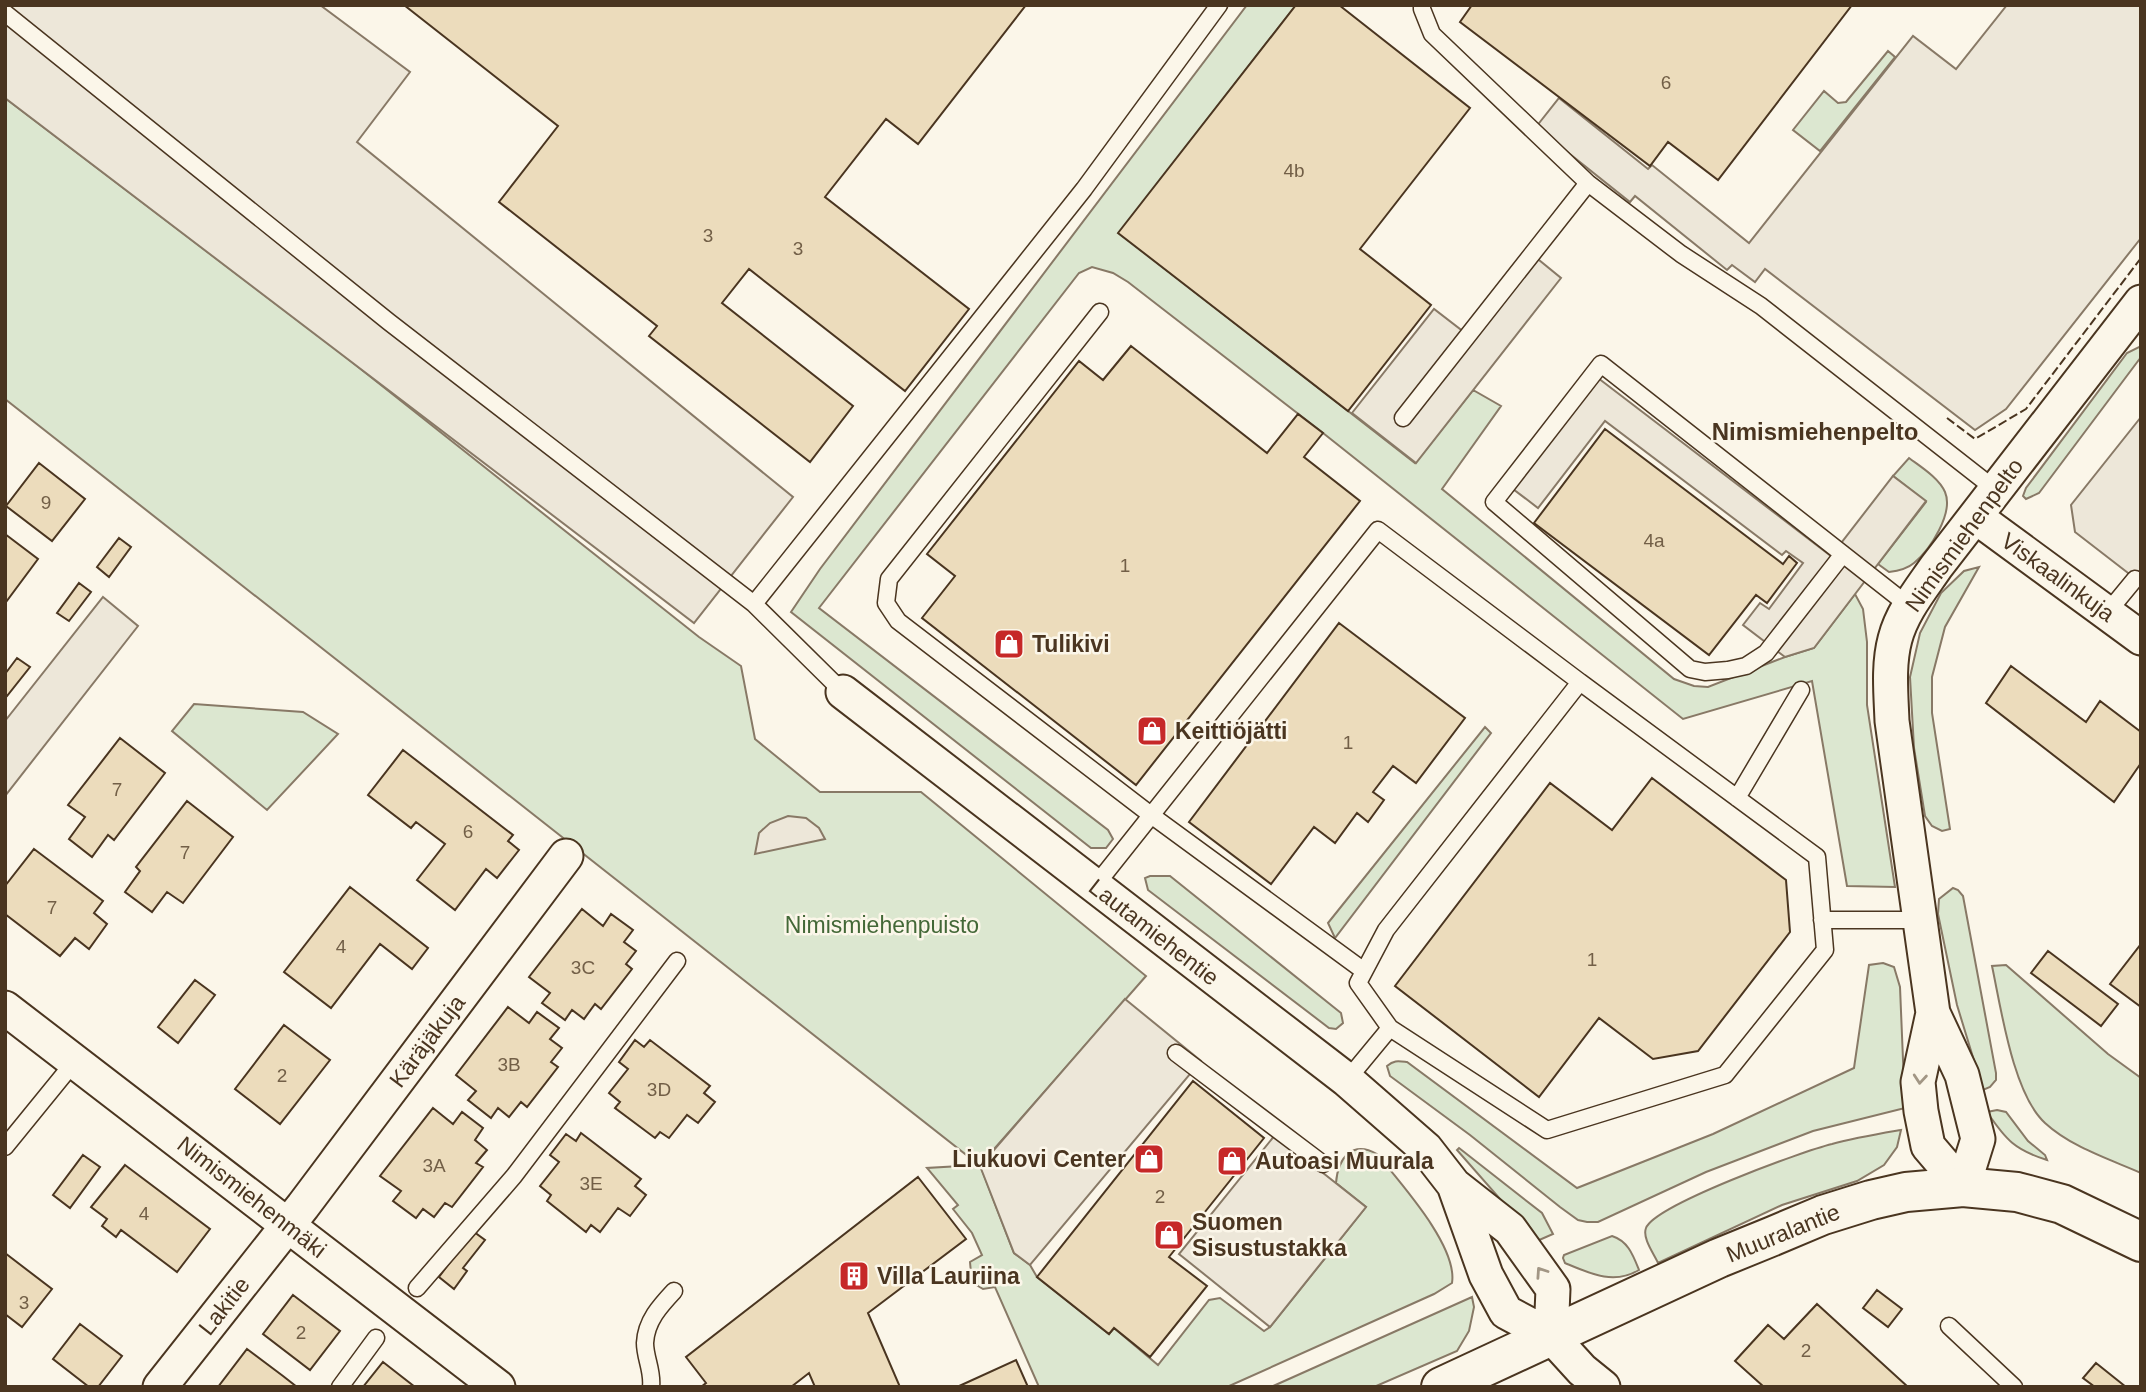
<svg xmlns="http://www.w3.org/2000/svg" width="2146" height="1392" viewBox="0 0 2146 1392" font-family="Helvetica,sans-serif">
<style>
.green{fill:#dce7d0;stroke:#887966;stroke-width:2}
.parking{fill:#ede7d9;stroke:#887966;stroke-width:2}
.building{fill:#ecdcbc;stroke:#4a3520;stroke-width:2}
.lines{fill:none;stroke-linecap:round;stroke-linejoin:round}
.service-casing{stroke:#4a3520;stroke-width:19}
.minor-casing{stroke:#4a3520;stroke-width:37}
.tertiary-casing{stroke:#4a3520;stroke-width:42}
.service{stroke:#fbf6e9;stroke-width:16}
.minor{stroke:#fbf6e9;stroke-width:33}
.tertiary{stroke:#fbf6e9;stroke-width:38}
.fence{stroke:#4a3520;stroke-width:2;stroke-dasharray:9 3.5;stroke-linecap:butt}
.oneway{stroke:#a29684}
.labels{text-anchor:middle;dominant-baseline:central;stroke-width:5;stroke-linejoin:round;paint-order:stroke}
.number-label{font-size:19px;fill:#725f47}
.street-label{font-size:23px;fill:#4a3520;stroke:#fbf6e9}
.poi-label{font-size:23px;font-weight:bold;fill:#4a3520;stroke:#fbf6e9;text-anchor:start}
.park-label{font-size:23px;fill:#436837;stroke:#fbf6e9}
.neighbourhood-label{font-size:24px;font-weight:bold;fill:#4a3520;stroke:#fbf6e9}
</style>
<rect width="100%" height="100%" fill="#fbf6e9"/>
<!-- green -->
<path class="green" d="M 1247,5 L 1296,5 L 1119,233 L 1415,463 L 1473,390 L 1501,406 L 1442,489 L 1674,679 L 1694,686 L 1708,687 L 1785,657 L 1814,648 L 1855,594 L 1863,609 L 1867,642 L 1867,705 L 1895,887 L 1847,886 L 1812,681 L 1683,719 L 1323,433 L 1128,282 L 1113,273 L 1092,267 L 1079,273 L 819,608 L 1108,830 L 1113,839 L 1106,848 L 1091,848 L 791,612 L 820,569 Z
M 1888,51 L 1895,57 L 1820,151 L 1793,130 L 1824,91 L 1838,103 L 1846,102 Z
M 5,98 L 338,351 L 699,637 L 741,666 L 755,739 L 820,792 L 921,792 L 1146,976 L 980,1165 L 1014,1253 L 1030,1265 L 1037,1277 L 1109,1334 L 1114,1328 L 1158,1365 L 1209,1300 L 1220,1298 L 1264,1331 L 1270,1327 L 1366,1207 L 1336,1183 C 1338,1158 1352,1140 1377,1154 C 1400,1183 1458,1246 1452,1283 L 1434,1294 L 1227,1387 L 1039,1387 L 995,1287 L 983,1289 L 975,1284 L 971,1273 L 970,1262 L 982,1255 L 972,1233 L 953,1209 L 958,1205 L 927,1168 L 979,1165 L 5,399 Z
M 2141,346 L 2141,357 L 2039,493 L 2026,499 L 2023,496 L 2026,488 L 2127,353 Z
M 1909,458 C 1921,467 1939,478 1945,492 C 1954,513 1930,550 1914,563 C 1907,569 1898,571 1889,572 L 1878,564 L 1926,502 L 1893,476 Z
M 1979,567 L 1945,627 L 1932,677 L 1932,713 L 1950,829 L 1942,831 L 1932,826 L 1925,816 L 1914,748 L 1910,677 L 1920,633 L 1941,593 L 1964,571 Z
M 194,704 L 303,712 L 338,734 L 267,810 L 172,731 Z
M 1485,727 L 1491,733 L 1335,938 L 1328,923 Z
M 1150,876 L 1170,876 L 1341,1013 L 1343,1023 L 1336,1029 L 1329,1028 L 1148,890 L 1145,878 Z
M 1953,888 L 1958,890 L 1963,896 L 1996,1073 L 1996,1080 L 1990,1087 L 1983,1090 L 1957,1005 L 1938,914 L 1939,899 Z
M 1883,963 L 1894,967 L 1900,987 L 1905,1108 L 1813,1131 L 1706,1172 L 1598,1222 L 1587,1222 L 1578,1220 L 1560,1207 L 1470,1135 L 1390,1076 L 1387,1066 C 1394,1060 1398,1061 1407,1062 L 1577,1188 L 1713,1134 L 1854,1068 L 1869,965 Z
M 2006,965 L 2108,1054 L 2141,1078 L 2141,1173 C 2109,1159 2071,1147 2045,1123 C 2013,1094 2001,1008 1992,966 Z
M 1997,1110 L 2006,1112 L 2028,1141 L 2045,1155 L 2047,1160 C 2015,1150 2006,1140 1987,1112 Z
M 1901,1130 L 1897,1147 L 1884,1165 L 1857,1181 L 1782,1205 L 1658,1263 C 1654,1254 1642,1238 1646,1228 C 1655,1205 1803,1151 1832,1144 C 1854,1138 1878,1134 1901,1130 Z
M 1459,1148 L 1542,1213 L 1553,1234 L 1537,1241 L 1457,1150 Z
M 1612,1236 C 1628,1241 1633,1255 1639,1270 C 1614,1285 1591,1274 1565,1263 L 1563,1258 L 1564,1255 Z
M 1472,1297 L 1474,1307 L 1469,1331 L 1457,1351 L 1374,1387 L 1271,1387 Z"/>
<!-- parking -->
<path class="parking" d="M 5,5 L 320,5 L 410,72 L 357,142 L 793,497 L 694,623 L 5,98 Z
M 2007,5 L 2141,5 L 2141,238 L 2006,409 L 1975,430 L 1765,269 L 1755,282 L 1732,265 L 1727,270 L 1635,196 L 1630,202 L 1536,127 L 1559,98 L 1648,169 L 1652,165 L 1749,243 L 1913,36 L 1956,69 Z
M 1528,251 L 1561,278 L 1416,463 L 1352,413 L 1434,309 L 1464,332 Z
M 1598,378 L 1831,556 L 1893,476 L 1926,501 L 1814,648 L 1785,657 L 1743,625 L 1760,603 L 1769,609 L 1803,563 L 1786,551 L 1782,555 L 1605,421 L 1538,508 L 1513,489 Z
M 2141,417 L 2141,583 L 2075,532 L 2071,505 Z
M 103,597 L 138,626 L 5,796 L 5,721 Z
M 788,816 L 806,818 L 819,828 L 825,839 L 755,854 L 759,833 L 770,823 Z
M 1125,999 L 1201,1061 L 1030,1265 L 1014,1253 L 980,1166 Z
M 1275,1135 L 1366,1207 L 1270,1327 L 1179,1254 Z"/>
<!-- building -->
<path class="building" d="M 404,5 L 1026,5 L 918,144 L 886,119 L 825,197 L 969,309 L 905,391 L 749,269 L 722,303 L 853,406 L 810,462 L 649,336 L 657,326 L 499,202 L 558,126 Z
M 1296,5 L 1339,5 L 1470,108 L 1360,249 L 1431,305 L 1348,411 L 1118,233 Z
M 1472,5 L 1852,5 L 1718,180 L 1668,142 L 1650,166 L 1460,22 Z
M 1131,346 L 1267,453 L 1298,414 L 1323,433 L 1304,457 L 1360,501 L 1136,785 L 922,618 L 955,576 L 927,554 L 1079,361 L 1103,380 Z
M 1605,429 L 1783,564 L 1789,556 L 1797,563 L 1767,603 L 1756,595 L 1709,655 L 1534,523 Z
M 39,463 L 85,499 L 52,541 L 6,506 Z
M 5,534 L 38,559 L 6,602 L 5,602 Z
M 119,538 L 131,547 L 109,577 L 97,567 Z
M 79,583 L 91,592 L 69,621 L 57,613 Z
M 1339,623 L 1465,718 L 1416,783 L 1393,766 L 1373,792 L 1384,800 L 1368,822 L 1357,813 L 1335,843 L 1314,827 L 1271,884 L 1189,822 Z
M 17,658 L 30,667 L 7,696 L 5,695 L 5,674 Z
M 2011,666 L 2086,722 L 2100,701 L 2141,732 L 2141,763 L 2114,802 L 1986,703 Z
M 120,738 L 165,773 L 114,840 L 108,835 L 92,857 L 69,839 L 85,817 L 68,805 Z
M 403,750 L 513,835 L 508,841 L 519,850 L 497,878 L 486,869 L 455,910 L 417,880 L 445,844 L 416,822 L 411,828 L 368,795 Z
M 1652,778 L 1786,880 L 1790,932 L 1698,1051 L 1653,1059 L 1599,1018 L 1539,1097 L 1395,986 L 1550,783 L 1612,830 Z
M 187,801 L 233,837 L 183,903 L 167,892 L 152,912 L 125,892 L 140,871 L 136,867 Z
M 34,849 L 103,901 L 94,913 L 107,924 L 89,949 L 75,938 L 60,956 L 5,914 L 5,886 Z
M 350,887 L 428,948 L 412,969 L 380,944 L 331,1008 L 284,972 Z
M 582,909 L 603,926 L 611,914 L 633,930 L 624,942 L 636,951 L 626,964 L 632,969 L 601,1009 L 595,1004 L 584,1019 L 572,1010 L 565,1020 L 542,1003 L 550,993 L 529,977 Z
M 2141,944 L 2141,1007 L 2110,984 Z
M 2048,951 L 2118,1004 L 2101,1026 L 2031,973 Z
M 195,980 L 215,995 L 178,1043 L 158,1027 Z
M 508,1007 L 529,1023 L 537,1012 L 559,1028 L 550,1039 L 562,1048 L 551,1062 L 558,1067 L 527,1107 L 521,1102 L 509,1117 L 498,1108 L 491,1118 L 468,1100 L 476,1091 L 456,1075 Z
M 284,1025 L 330,1060 L 280,1124 L 235,1089 Z
M 635,1040 L 644,1047 L 650,1040 L 710,1086 L 704,1093 L 715,1102 L 698,1123 L 687,1115 L 669,1138 L 660,1132 L 655,1138 L 615,1108 L 620,1102 L 609,1093 L 628,1069 L 619,1062 Z
M 1193,1081 L 1264,1138 L 1169,1257 L 1207,1286 L 1150,1357 L 1114,1328 L 1109,1334 L 1037,1277 Z
M 433,1108 L 453,1124 L 462,1112 L 483,1128 L 475,1140 L 487,1150 L 476,1163 L 483,1167 L 452,1207 L 445,1203 L 434,1217 L 423,1209 L 416,1218 L 393,1201 L 401,1191 L 380,1176 Z
M 581,1133 L 641,1179 L 635,1186 L 646,1195 L 630,1216 L 618,1208 L 600,1232 L 591,1225 L 586,1232 L 547,1201 L 551,1195 L 540,1186 L 559,1162 L 550,1155 L 566,1134 L 576,1141 Z
M 83,1155 L 100,1167 L 70,1208 L 53,1195 Z
M 125,1165 L 210,1229 L 177,1272 L 121,1230 L 116,1237 L 102,1226 L 107,1219 L 91,1207 Z
M 918,1177 L 966,1239 L 868,1313 L 900,1387 L 815,1387 L 809,1373 L 791,1387 L 701,1387 L 706,1383 L 686,1357 Z
M 470,1229 L 485,1240 L 463,1268 L 467,1271 L 454,1289 L 439,1277 L 453,1258 L 449,1256 Z
M 5,1253 L 52,1289 L 22,1327 L 5,1314 Z
M 1877,1290 L 1902,1309 L 1888,1327 L 1863,1308 Z
M 293,1295 L 340,1331 L 310,1370 L 263,1334 Z
M 1817,1304 L 1908,1387 L 1764,1387 L 1735,1361 L 1768,1325 L 1784,1339 Z
M 80,1324 L 122,1356 L 98,1387 L 89,1387 L 53,1359 Z
M 247,1349 L 283,1376 L 297,1387 L 218,1387 Z
M 1016,1360 L 1028,1387 L 957,1387 Z
M 383,1362 L 415,1387 L 363,1387 Z
M 2096,1363 L 2126,1387 L 2095,1387 L 2083,1378 Z"/>
<g class="lines">
<!-- service casing -->
<g class="service-casing">
<path id="service" d="M 1422,5 L 1422,9 L 1432,34 L 1588,183
M 5,13 L 389,322 L 754,604 L 843,692
M 1100,312 L 889,579 L 886,603 L 898,621 L 1151,815 L 1364,971
M 1403,418 L 1588,183 L 1681,254 L 1761,306 L 1996,490
M 1843,554 L 1766,653 L 1746,666 L 1728,670 L 1705,672 L 1690,669 L 1494,502 L 1601,364 L 1909,606
M 754,604 L 1084,189 L 1219,5
M 2107,613 L 2135,579
M 1737,798 L 1801,690
M 1095,886 L 1378,530 L 1580,682
M 1822,920 L 1921,920
M 1176,1053 L 1323,1164
M 1347,1080 L 1390,1028 L 1358,983 L 1386,930 L 1580,682 L 1817,857 L 1825,950 L 1725,1075 L 1547,1130 L 1390,1028
M 5,1147 L 75,1061
M 417,1288 L 514,1176 L 677,961
M 1949,1326 L 2014,1387
M 340,1387 L 376,1338
M 651,1387 C 653,1371 645,1358 645,1343 C 646,1321 660,1306 674,1291"/>
</g>
<!-- minor casing -->
<g class="minor-casing">
<path id="minor" d="M 1976,517 L 2141,638
M 843,692 L 1347,1080 L 1426,1149 L 1454,1185 L 1510,1229 L 1553,1289 L 1551,1336
M 5,1008 L 498,1387
M 1933,1013 L 1918,1082 L 1921,1111 L 1928,1146 L 1963,1187
M 1454,1185 L 1486,1275 L 1506,1312 L 1551,1336 L 1582,1370 L 1603,1387
M 1963,1187 L 1978,1139 L 1962,1075 L 1933,1013 L 1892,721 C 1891,694 1888,665 1895,639 C 1902,612 1921,589 1936,567 L 2141,302
M 160,1387 L 303,1206 L 566,856"/>
</g>
<!-- tertiary casing -->
<g class="tertiary-casing">
<path id="tertiary" d="M 1441,1387 L 1719,1258 L 1773,1236 L 1823,1215 L 1871,1200 L 1906,1192 L 1963,1187 L 2017,1192 L 2062,1204 L 2141,1242"/>
</g>
<!-- service -->
<use href="#service" class="service"/>
<!-- minor -->
<use href="#minor" class="minor"/>
<!-- tertiary -->
<use href="#tertiary" class="tertiary"/>
<!-- fence -->
<path class="fence" d="M 1947,418 L 1975,439 L 2026,409 L 2141,258"/>
</g>
<!-- one-way arrows -->
<defs><path id="oneway-chevron" d="M-2-3.5L2.5 0L-2 3.5" fill="none" stroke-width="1.6" stroke-linecap="round" stroke-linejoin="round" transform="scale(1.75)"/></defs>
<g class="oneway">
<use href="#oneway-chevron" transform="translate(1920 1079) rotate(95)"/>
<use href="#oneway-chevron" transform="translate(1541 1272) rotate(-124)"/>
</g>
<!-- icons -->
<defs>
<g id="shop-square" transform="scale(1.575)"><rect x="-9" y="-9" width="18" height="18" rx="4" fill="#c62828" stroke="#fbf6e9"/><path d="M-5-2.5h2.3a2.7 3.5 0 0 1 5.4 0H5L5.5 6h-11ZM-1.5-2.5h3a1.5 2.3 0 0 0-3 0Z" fill="#fff"/></g>
<g id="building-square" transform="scale(1.575)"><rect x="-9" y="-9" width="18" height="18" rx="4" fill="#c62828" stroke="#fbf6e9"/><path d="M-4-6H4V6H1V3H-1V6H-4ZM-2.5-4.3h1.7v1.8h-1.7ZM.8-4.3h1.7v1.8H.8ZM-2.5-1h1.7V.8h-1.7ZM.8-1h1.7V.8H.8Z" fill="#fff"/></g>
</defs>
<g fill-rule="evenodd">
<use href="#shop-square" x="1009" y="644"/>
<use href="#shop-square" x="1152" y="731"/>
<use href="#shop-square" x="1149" y="1159"/>
<use href="#shop-square" x="1232" y="1161"/>
<use href="#shop-square" x="1169" y="1235"/>
<use href="#building-square" x="854" y="1276"/>
</g>
<g class="labels">
<!-- number labels -->
<g class="number-label">
<text x="1666" y="82">6</text>
<text x="1294" y="170">4b</text>
<text x="708" y="235">3</text>
<text x="798" y="248">3</text>
<text x="46" y="502">9</text>
<text x="1654" y="540">4a</text>
<text x="1125" y="565">1</text>
<text x="1348" y="742">1</text>
<text x="117" y="789">7</text>
<text x="468" y="831">6</text>
<text x="185" y="852">7</text>
<text x="52" y="907">7</text>
<text x="341" y="946">4</text>
<text x="1592" y="959">1</text>
<text x="583" y="967">3C</text>
<text x="509" y="1064">3B</text>
<text x="282" y="1075">2</text>
<text x="659" y="1089">3D</text>
<text x="434" y="1165">3A</text>
<text x="591" y="1183">3E</text>
<text x="1160" y="1196">2</text>
<text x="144" y="1213">4</text>
<text x="24" y="1302">3</text>
<text x="301" y="1332">2</text>
<text x="1806" y="1350">2</text>
</g>
<!-- street labels -->
<g class="street-label">
<text transform="translate(1964 535) rotate(-54)">Nimismiehenpelto</text>
<text transform="translate(2058 577) rotate(36)">Viskaalinkuja</text>
<text transform="translate(1154 932) rotate(38)">Lautamiehentie</text>
<text transform="translate(427 1041) rotate(-53)">Käräjäkuja</text>
<text transform="translate(252 1197) rotate(38)">Nimismiehenmäki</text>
<text transform="translate(1783 1233) rotate(-22)">Muuralantie</text>
<text transform="translate(224 1306) rotate(-52)">Lakitie</text>
</g>
<!-- poi labels -->
<g class="poi-label">
<text x="1032" y="644">Tulikivi</text>
<text x="1175" y="731">Keittiöjätti</text>
<text x="1126" y="1159" text-anchor="end">Liukuovi Center</text>
<text x="1255" y="1161">Autoasi Muurala</text>
<text x="1192" y="1222">Suomen<tspan x="1192" dy="26">Sisustustakka</tspan></text>
<text x="877" y="1276">Villa Lauriina</text>
</g>
<!-- park labels -->
<g class="park-label">
<text x="882" y="925">Nimismiehenpuisto</text>
</g>
<!-- neighbourhood labels -->
<g class="neighbourhood-label">
<text x="1815" y="431">Nimismiehenpelto</text>
</g>
</g>
<!-- border -->
<rect width="2146" height="1392" fill="none" stroke="#4a3520" stroke-width="14"/>
</svg>
